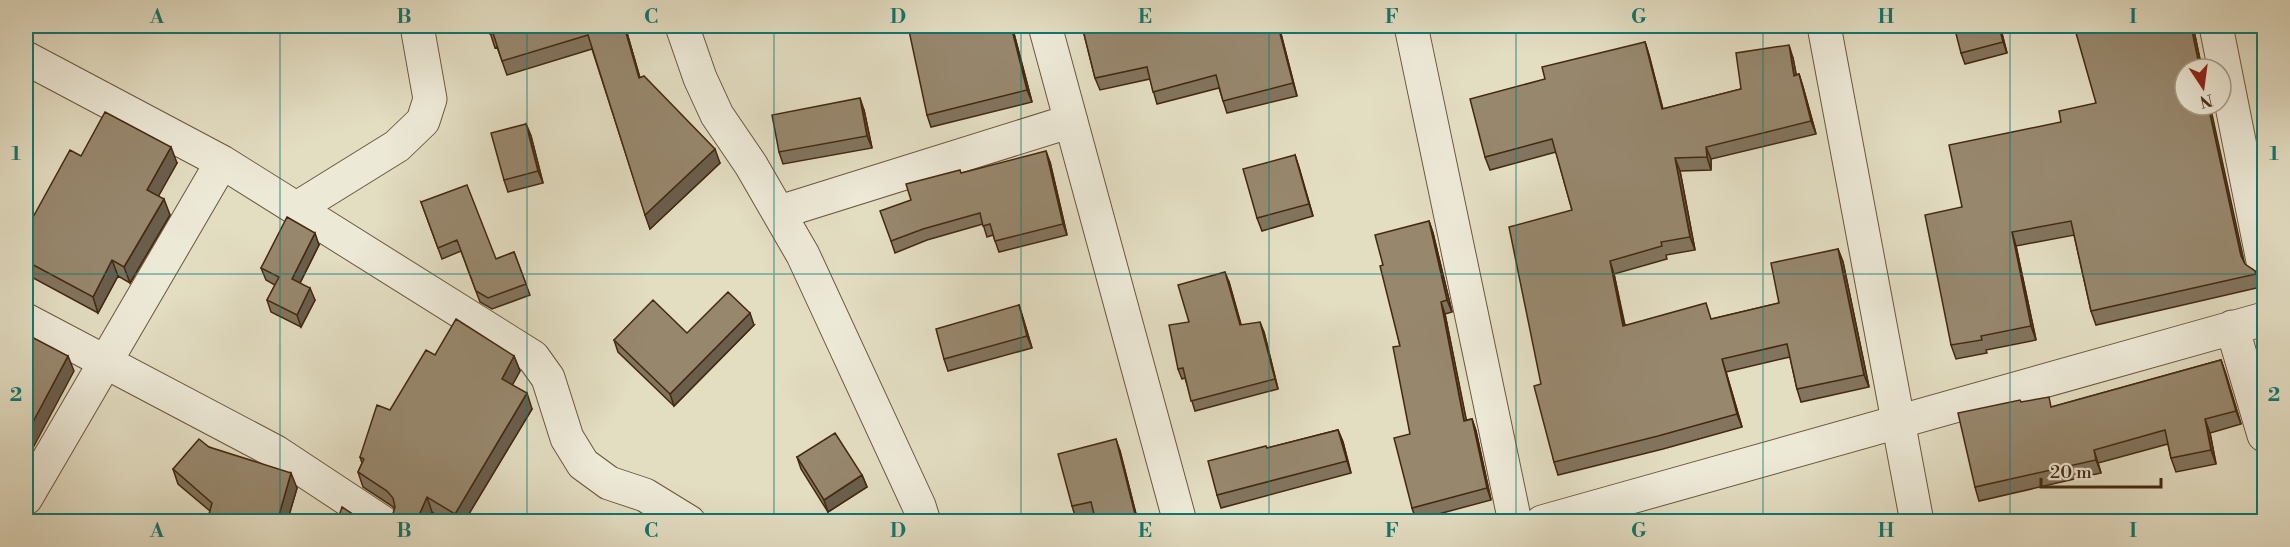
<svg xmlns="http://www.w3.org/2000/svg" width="2290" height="547" viewBox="0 0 2290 547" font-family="'Libre Bodoni',serif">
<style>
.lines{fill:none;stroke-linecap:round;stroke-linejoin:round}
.minor-casing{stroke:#6c563c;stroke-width:35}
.tertiary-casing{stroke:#6c563c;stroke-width:35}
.minor{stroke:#ede9d7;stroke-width:33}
.tertiary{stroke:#ede9d7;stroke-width:33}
.wall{fill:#82745e;stroke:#442910;stroke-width:1.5}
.shaded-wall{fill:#6a5e4c;stroke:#442910;stroke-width:1.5}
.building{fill:#97876d;stroke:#442910;stroke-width:1.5}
.grid{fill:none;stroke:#0f766e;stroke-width:1.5;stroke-opacity:0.55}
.neatline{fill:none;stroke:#0f766e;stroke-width:2}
.grid-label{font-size:20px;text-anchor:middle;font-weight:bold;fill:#0f766e}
</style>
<rect width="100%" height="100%" fill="#e3ddc2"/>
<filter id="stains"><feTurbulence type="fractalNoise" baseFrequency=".00333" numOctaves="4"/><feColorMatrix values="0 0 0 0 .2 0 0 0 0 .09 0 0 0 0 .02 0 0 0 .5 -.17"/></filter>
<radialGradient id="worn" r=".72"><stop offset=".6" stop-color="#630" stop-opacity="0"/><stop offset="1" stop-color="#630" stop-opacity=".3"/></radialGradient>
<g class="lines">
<!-- minor casing -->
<g class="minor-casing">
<path id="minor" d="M 682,26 L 700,78 L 717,115 L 751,165 L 803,255 L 919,506 L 924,522
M 1045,26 L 1180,522
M 1411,26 L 1515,522
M 2216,26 L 2264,266
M 26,58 L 222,162 L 533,357 L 548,378 L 567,438 L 583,464 L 609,483 L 645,495 L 689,522
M 297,208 L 397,146 L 423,121 L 430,99 L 417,26
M 780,212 L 1071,121
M 26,320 L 276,452 L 382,522
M 2232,327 L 2264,435
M 26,498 L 222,162
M 1542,522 L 2264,319"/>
</g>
<!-- tertiary casing -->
<g class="tertiary-casing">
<path id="tertiary" d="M 1824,26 L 1917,522"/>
</g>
<!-- minor -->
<use href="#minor" class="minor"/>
<!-- tertiary -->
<use href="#tertiary" class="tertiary"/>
</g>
<!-- wall -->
<path class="wall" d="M 488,26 L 625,26 L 640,78 L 720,163 L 650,229 L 592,49 L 507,75 L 497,47 L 495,48 Z
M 1012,26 L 1032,102 L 931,127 L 927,115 Z
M 1082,26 L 1294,26 L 1280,30 L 1297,96 L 1227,113 L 1219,88 L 1157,104 L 1150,79 L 1100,90 L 1095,78 Z
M 2000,26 L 2007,53 L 1965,64 L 1961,53 Z
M 2193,26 L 2202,69 L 2185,69 L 2244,264 L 2255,271 L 2261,287 L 2096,325 L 2091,311 L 2074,235 L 2016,246 L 2036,340 L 1986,350 L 1987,353 L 1956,359 L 1951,345 L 1962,207 L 2061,122 L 2096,103 Z
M 1645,42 L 1649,55 L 1663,109 L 1741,89 L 1793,58 L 1796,75 L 1799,74 L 1803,87 L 1816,134 L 1711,159 L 1711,170 L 1680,171 L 1695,250 L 1666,255 L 1667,259 L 1614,274 L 1625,325 L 1712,319 L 1779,303 L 1838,249 L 1843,262 L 1869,387 L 1801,402 L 1797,389 L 1790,357 L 1726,372 L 1742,427 L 1663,449 L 1558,475 L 1554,462 L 1541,384 L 1572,210 L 1556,152 L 1490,170 L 1485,157 L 1545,79 Z
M 864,110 L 872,148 L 783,164 L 779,152 Z
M 526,124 L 531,136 L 543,183 L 508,192 L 504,180 Z
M 1295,155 L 1313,216 L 1262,231 L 1257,218 Z
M 81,156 L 177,163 L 158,196 L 170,215 L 130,283 L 118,276 L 98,313 L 26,274 L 26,230 Z
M 1050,162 L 1067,235 L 999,252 L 993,235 L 987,237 L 983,224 L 927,240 L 895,253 L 891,241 L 911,200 L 961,173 Z
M 421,202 L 496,259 L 514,252 L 530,295 L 492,309 L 480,302 L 461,251 L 442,259 Z
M 1429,221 L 1433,233 L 1452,312 L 1445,314 L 1466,420 L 1472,419 L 1476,431 L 1491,500 L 1416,520 L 1412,508 L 1410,434 L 1400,346 L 1383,265 Z
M 319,245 L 300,283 L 315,300 L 301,327 L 271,312 L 267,300 L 275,285 L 266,280 L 261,268 Z
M 1229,282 L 1241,325 L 1264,332 L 1278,389 L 1195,411 L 1185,378 L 1182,379 L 1178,369 L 1189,322 Z
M 1019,305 L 1032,348 L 948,371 L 944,359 Z
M 754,325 L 674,406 L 618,352 L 614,340 L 687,333 Z
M 435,355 L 514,356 L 520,371 L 512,385 L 532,409 L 464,522 L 448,522 L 432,512 L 428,522 L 387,522 L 392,517 L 395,509 L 392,506 L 363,487 L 358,472 L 362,463 L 360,457 L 390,410 Z
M 2221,360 L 2241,424 L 2210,433 L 2216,464 L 2176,472 L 2171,458 L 2168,444 L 2098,463 L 2101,473 L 1979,501 L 1975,487 L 2021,402 L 2052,407 Z
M 1338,430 L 1343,442 L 1351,473 L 1221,508 L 1217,495 L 1267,448 Z
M 209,447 L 297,488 L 287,522 L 207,522 L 210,511 L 178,484 L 173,469 Z
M 1120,451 L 1137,518 L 1154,522 L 1094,514 L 1076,519 L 1072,506 Z
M 797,457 L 862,475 L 867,487 L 828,512 L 801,469 Z"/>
<!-- shaded-wall -->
<path class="shaded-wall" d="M 624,26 L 625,26 L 644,92 L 639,78 Z
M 1011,26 L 1012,26 L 1032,102 L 1027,90 Z
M 1278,26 L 1279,26 L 1280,30 L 1297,96 L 1293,83 Z
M 1999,26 L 2000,26 L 2007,53 L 2003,42 Z
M 2191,26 L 2193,26 L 2202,69 L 2200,69 Z
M 1645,42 L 1649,55 L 1666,122 L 1662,109 Z
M 1789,45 L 1793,58 L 1799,88 L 1794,76 Z
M 1799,74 L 1803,87 L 1816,134 L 1811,121 Z
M 860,98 L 864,110 L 872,148 L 867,136 Z
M 2208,105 L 2210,105 L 2246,270 L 2241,256 Z
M 526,124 L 531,136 L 543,183 L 538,171 Z
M 171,147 L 177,163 L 153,206 L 147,190 Z
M 1706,147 L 1711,159 L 1711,170 L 1707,157 Z
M 715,149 L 720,163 L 650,229 L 645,215 Z
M 1046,151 L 1050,162 L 1067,235 L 1063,224 Z
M 1295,155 L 1299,167 L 1313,216 L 1309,204 Z
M 1675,158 L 1680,171 L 1695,250 L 1690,237 Z
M 164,199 L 170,215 L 130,283 L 124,267 Z
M 1429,221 L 1433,233 L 1452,312 L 1447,300 Z
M 2012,232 L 2016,246 L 2036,340 L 2031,326 Z
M 315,233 L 319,245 L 296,291 L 292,279 Z
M 1838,249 L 1843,262 L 1869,387 L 1864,375 Z
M 112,260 L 118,276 L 98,313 L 93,297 Z
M 1610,261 L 1614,274 L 1627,338 L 1623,326 Z
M 1225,272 L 1229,282 L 1244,335 L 1240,325 Z
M 310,288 L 315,300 L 301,327 L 297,315 Z
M 1441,302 L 1445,314 L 1469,433 L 1464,421 Z
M 1019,305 L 1023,318 L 1032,348 L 1027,336 Z
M 750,313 L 754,325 L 674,406 L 670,394 Z
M 1260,322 L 1264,332 L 1278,389 L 1275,379 Z
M 68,356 L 74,371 L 26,461 L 26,435 Z
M 514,356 L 520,371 L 507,395 L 502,379 Z
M 1722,359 L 1726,372 L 1742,427 L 1737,414 Z
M 2221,360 L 2226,374 L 2241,424 L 2236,411 Z
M 527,393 L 532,409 L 464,522 L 457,522 L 455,514 Z
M 1472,419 L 1476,431 L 1491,500 L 1487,488 Z
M 2205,419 L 2210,433 L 2216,464 L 2211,450 Z
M 1338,430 L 1343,442 L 1351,473 L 1347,461 Z
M 1116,439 L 1120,451 L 1138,522 L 1137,522 Z
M 2094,450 L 2098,463 L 2101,473 L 2096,460 Z
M 291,473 L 297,488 L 287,522 L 277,522 Z
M 862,475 L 867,487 L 828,512 L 824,500 Z
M 427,497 L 432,512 L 428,522 L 416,522 Z"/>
<!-- building -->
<path class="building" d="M 488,26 L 624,26 L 639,78 L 644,76 L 715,149 L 645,215 L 588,35 L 502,61 L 493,33 L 490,34 Z
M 908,26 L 1011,26 L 1027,90 L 927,115 Z
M 1082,26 L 1278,26 L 1293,83 L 1223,101 L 1216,75 L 1153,92 L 1147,67 L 1095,78 Z
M 1954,26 L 1999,26 L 2003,42 L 1961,53 Z
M 2103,26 L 2191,26 L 2200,69 L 2185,69 L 2185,105 L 2208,105 L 2241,256 L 2245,264 L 2255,271 L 2256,274 L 2091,311 L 2071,221 L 2012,232 L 2031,326 L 1981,336 L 1982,340 L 1951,345 L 1925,215 L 1962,207 L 1949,145 L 2061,122 L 2059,111 L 2096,103 L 2076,33 Z
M 1645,42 L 1662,109 L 1741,89 L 1736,53 L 1789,45 L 1794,76 L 1799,74 L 1811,121 L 1706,147 L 1707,157 L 1675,158 L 1690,237 L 1661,242 L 1662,246 L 1610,261 L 1623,326 L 1706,303 L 1711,319 L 1779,303 L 1771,263 L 1838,249 L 1864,375 L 1797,389 L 1787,344 L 1722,359 L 1737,414 L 1658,436 L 1554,462 L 1534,386 L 1541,384 L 1509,227 L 1572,210 L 1552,139 L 1485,157 L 1470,99 L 1545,79 L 1542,67 Z
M 860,98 L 867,136 L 779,152 L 772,115 Z
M 105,112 L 171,147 L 147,190 L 164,199 L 124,267 L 112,260 L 93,297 L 26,261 L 26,230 L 70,150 L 81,156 Z
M 526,124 L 538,171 L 504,180 L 491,133 Z
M 1046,151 L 1063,224 L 995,241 L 990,224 L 983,226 L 980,213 L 923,229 L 891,241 L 880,211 L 911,200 L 906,184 L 960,170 L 961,173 Z
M 1295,155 L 1309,204 L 1257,218 L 1243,169 Z
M 467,185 L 496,259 L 514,252 L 526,284 L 488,298 L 476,291 L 457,240 L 438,248 L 421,202 Z
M 287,217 L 315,233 L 292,279 L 310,288 L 297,315 L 267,300 L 279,277 L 261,268 Z
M 1429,221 L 1447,300 L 1441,302 L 1464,421 L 1472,419 L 1487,488 L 1412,508 L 1394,438 L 1410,434 L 1393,347 L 1400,346 L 1380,266 L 1383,265 L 1375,235 Z
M 1225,272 L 1240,325 L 1260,322 L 1275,379 L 1191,401 L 1183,368 L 1178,369 L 1169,325 L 1189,322 L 1178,285 Z
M 728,292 L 750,313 L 670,394 L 614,340 L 653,300 L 687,333 Z
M 1019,305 L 1027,336 L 944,359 L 936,329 Z
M 456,319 L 514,356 L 502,379 L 527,393 L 455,514 L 427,497 L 416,522 L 387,522 L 392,517 L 395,507 L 393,498 L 387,491 L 358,472 L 364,459 L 360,457 L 377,405 L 390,410 L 426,350 L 435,355 Z
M 26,334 L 68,356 L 26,435 Z
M 2265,350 L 2265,373 L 2258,352 Z
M 2221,360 L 2236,411 L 2205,419 L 2211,450 L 2171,458 L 2165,430 L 2094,450 L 2096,460 L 1975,487 L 1958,413 L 2020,400 L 2021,402 L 2049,397 L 2051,407 Z
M 1338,430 L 1347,461 L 1217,495 L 1208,461 L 1266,446 L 1267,448 Z
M 835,433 L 862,475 L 824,500 L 797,457 Z
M 199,439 L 209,447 L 291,473 L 277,522 L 207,522 L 212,503 L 173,469 Z
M 1116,439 L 1136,518 L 1151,514 L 1153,522 L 1096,522 L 1091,502 L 1072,506 L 1058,454 Z
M 342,507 L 365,522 L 337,522 Z"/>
<!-- grid -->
<path class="grid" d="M 280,26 L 280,522M 527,26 L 527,522M 774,26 L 774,522M 1021,26 L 1021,522M 1269,26 L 1269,522M 1516,26 L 1516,522M 1763,26 L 1763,522M 2010,26 L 2010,522M 26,274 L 2264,274"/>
<!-- margin -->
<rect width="2290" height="547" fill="none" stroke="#e3ddc2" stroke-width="66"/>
<!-- north arrow -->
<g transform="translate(2203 87) rotate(167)"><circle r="28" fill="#ede9d7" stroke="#a99c87" stroke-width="1.5"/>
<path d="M0-4.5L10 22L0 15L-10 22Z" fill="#8f2418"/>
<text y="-9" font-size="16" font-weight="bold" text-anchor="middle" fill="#442910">N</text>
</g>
<!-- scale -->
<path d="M2041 478v9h120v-9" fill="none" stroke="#442910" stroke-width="3"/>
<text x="2050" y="478" font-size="18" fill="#442910" stroke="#ede9d7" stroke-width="4.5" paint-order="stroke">20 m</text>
<rect x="33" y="33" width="2224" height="481" class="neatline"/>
<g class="grid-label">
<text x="157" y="23">A</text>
<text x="404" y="23">B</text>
<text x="651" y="23">C</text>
<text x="898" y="23">D</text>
<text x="1145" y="23">E</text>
<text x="1392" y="23">F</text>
<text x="1639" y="23">G</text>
<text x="1886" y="23">H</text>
<text x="2133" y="23">I</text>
<text x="16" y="160">1</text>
<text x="2274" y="160">1</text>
<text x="16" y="401">2</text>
<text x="2274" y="401">2</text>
<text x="157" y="537">A</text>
<text x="404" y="537">B</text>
<text x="651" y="537">C</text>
<text x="898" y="537">D</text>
<text x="1145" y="537">E</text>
<text x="1392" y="537">F</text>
<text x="1639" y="537">G</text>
<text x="1886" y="537">H</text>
<text x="2133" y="537">I</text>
</g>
<rect width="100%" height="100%" filter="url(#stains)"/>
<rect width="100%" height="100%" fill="url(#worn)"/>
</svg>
